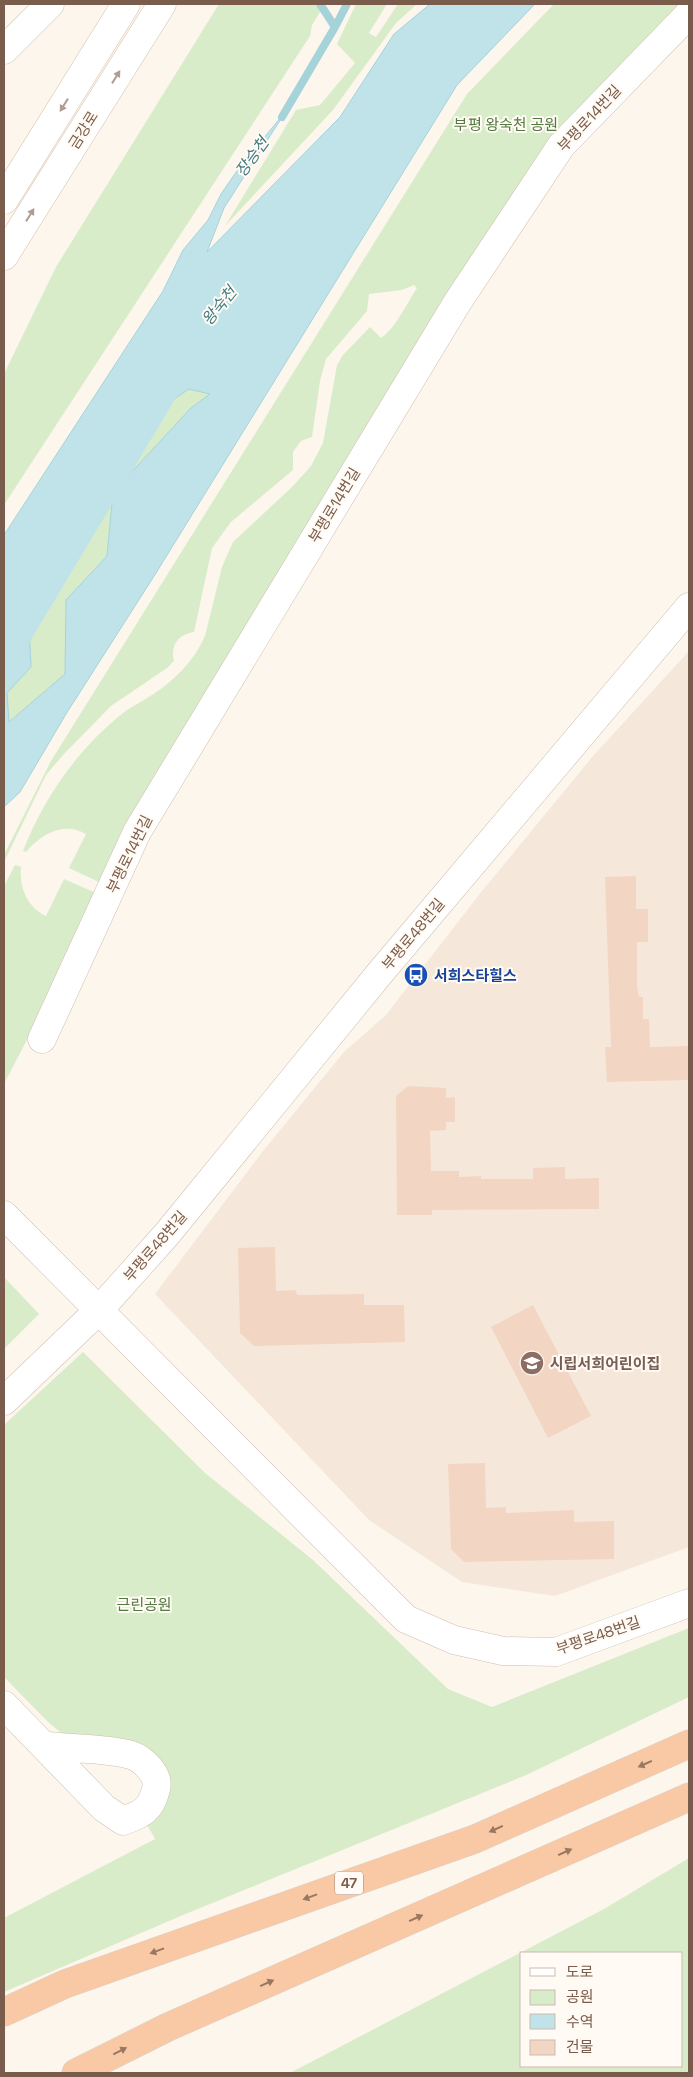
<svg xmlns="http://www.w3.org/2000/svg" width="693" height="2077" viewBox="0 0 693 2077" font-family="'Space Grotesk','Noto Sans KR',sans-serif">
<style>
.residential{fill:#f5e8da}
.green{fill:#d8ecc9;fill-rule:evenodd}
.water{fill:#bfe3e8;stroke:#a5d3da;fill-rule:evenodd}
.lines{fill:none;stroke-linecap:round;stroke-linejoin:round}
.stream{stroke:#a5d3da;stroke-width:8}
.river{stroke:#bfe3e8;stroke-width:44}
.building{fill:#f3d5c3}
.minor-casing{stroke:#d1beb0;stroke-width:29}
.secondary-casing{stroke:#d6c0b0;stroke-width:29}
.trunk-casing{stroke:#dad1cd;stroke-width:29}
.minor{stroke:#fff;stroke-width:28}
.secondary{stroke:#fff;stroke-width:28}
.trunk{stroke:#f9c8a4;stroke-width:28}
.oneway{fill:#af9d94}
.oneway2{fill:#9a7763}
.labels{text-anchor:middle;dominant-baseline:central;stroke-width:4;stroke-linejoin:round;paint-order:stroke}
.shield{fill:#fffaf3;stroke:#a28b7f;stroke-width:1}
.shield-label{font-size:14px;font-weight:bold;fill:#7a5c4d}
.street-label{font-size:15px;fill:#7a5c4d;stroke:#fffaf3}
.park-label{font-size:15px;fill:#537a41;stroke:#fffaf3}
.transit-label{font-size:15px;font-weight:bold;fill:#164399;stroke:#fffaf3;text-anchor:start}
.education-label{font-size:15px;font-weight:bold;fill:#785e54;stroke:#fffaf3;text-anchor:start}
.water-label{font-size:16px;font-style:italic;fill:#437c86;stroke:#fffaf3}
</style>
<rect width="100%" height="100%" fill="#fdf6ec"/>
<!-- residential -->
<path class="residential" d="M 689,651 L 689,1547 L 555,1596 L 462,1582 L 369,1520 L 155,1294 L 263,1151 L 344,1052 L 386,1015 L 478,896 L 593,756 Z"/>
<!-- green -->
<path class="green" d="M 219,4 L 325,4 L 312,25 L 310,36 L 4,505 L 4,374 L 56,267 Z
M 356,4 L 387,4 L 369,33 L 376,37 L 398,4 L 417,4 L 396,23 L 333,110 L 225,226 L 296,110 L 320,105 L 355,63 L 337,44 Z
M 554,4 L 684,4 L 531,174 L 303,531 L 181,743 L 4,1084 L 4,886 L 15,865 L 21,867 C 19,887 27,907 46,916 L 64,879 L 96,893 L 101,883 L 69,868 L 86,834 C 64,821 41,834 26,852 L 23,851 C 44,797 78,749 123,713 C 132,706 143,701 152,695 C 175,680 194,661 205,636 L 222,567 L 233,542 L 293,486 L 311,466 L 323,443 L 337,365 L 343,355 L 370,327 L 381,338 C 395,329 407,303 417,288 L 414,285 L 402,290 L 369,294 L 367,311 L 326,359 L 320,381 L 312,437 L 301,441 L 293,452 L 293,470 L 231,522 L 212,548 L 194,632 C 178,634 170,646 174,661 L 167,668 L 111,706 L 63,755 L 46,775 L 4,862 L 4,855 L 51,761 L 467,94 Z
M 189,389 L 211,394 L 191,408 L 113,492 L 107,556 L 66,600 L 65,674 L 9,722 L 7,693 L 31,667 L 29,625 L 62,558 L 82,488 L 118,436 Z
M 4,1277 L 39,1314 L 4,1349 Z
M 83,1352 L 205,1473 L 313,1560 L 448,1689 L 492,1707 L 689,1628 L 689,1697 L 524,1776 L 183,1915 L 4,1992 L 4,1918 L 155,1839 L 146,1823 L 167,1789 L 65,1736 L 48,1722 L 4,1677 L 4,1425 Z
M 689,1858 L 689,2073 L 290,2073 L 604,1909 ZM 522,1953 L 682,1953 L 682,2066 L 522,2066 Z"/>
<!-- water -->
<path class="water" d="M 430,4 L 535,4 L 457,85 L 156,573 L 66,714 L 20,792 L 4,807 L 4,535 L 163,291 L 183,250 L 208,220 L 221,194 L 239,168 L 286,111 L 224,208 L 207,252 L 340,117 L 394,34 ZM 189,389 L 210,394 L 191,408 L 113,492 L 107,556 L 66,600 L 65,674 L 9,722 L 7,693 L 31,667 L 29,625 L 62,558 L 82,488 L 118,436 Z"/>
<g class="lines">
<!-- stream -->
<path class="stream" d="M 335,27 L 347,4
M 282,117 L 335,27 L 320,4"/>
<!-- river -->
<path class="river" d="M 4,642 L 164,375"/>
</g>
<!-- building -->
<path class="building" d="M 636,876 L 636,909 L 648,909 L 648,942 L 637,942 L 637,986 L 639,997 L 643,997 L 643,1019 L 649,1019 L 650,1047 L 689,1046 L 689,1080 L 607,1082 L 605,1047 L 611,1047 L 605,877 Z
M 408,1086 L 446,1088 L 446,1098 L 455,1097 L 455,1122 L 446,1122 L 446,1130 L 430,1131 L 431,1171 L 459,1171 L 459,1177 L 481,1176 L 481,1179 L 533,1179 L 533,1168 L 565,1167 L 565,1179 L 599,1178 L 599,1209 L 432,1210 L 432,1215 L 397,1215 L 396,1096 Z
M 275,1247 L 276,1291 L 296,1290 L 297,1295 L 364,1294 L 364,1305 L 404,1305 L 405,1342 L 254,1346 L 240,1333 L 238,1248 Z
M 533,1305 L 591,1416 L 548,1438 L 491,1327 Z
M 485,1463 L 486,1508 L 506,1507 L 506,1513 L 574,1510 L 574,1522 L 614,1521 L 614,1559 L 464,1562 L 451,1549 L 448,1464 Z"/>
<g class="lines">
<!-- minor casing -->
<g class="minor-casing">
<path id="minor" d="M 4,50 L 50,4
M 42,1039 L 137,832 L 457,303 L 561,146 L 689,14
M 4,1215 L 406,1619 L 454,1640 L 503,1651 L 556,1652 L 689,1603
M 4,1401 L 100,1309 L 167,1234 L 380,973 L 689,607
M 4,1705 L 104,1808 L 123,1821 C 142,1814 151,1810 156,1789 C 160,1775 143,1759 131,1755 C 103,1747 71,1750 43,1745"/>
</g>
<!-- secondary casing -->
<g class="secondary-casing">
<path id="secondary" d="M 4,200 L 126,4
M 4,256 L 162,4"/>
</g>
<!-- trunk casing -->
<g class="trunk-casing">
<path id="trunk" d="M 4,2012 L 65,1984 L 475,1839 L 689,1744
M 76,2073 L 168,2027 L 689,1797"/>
</g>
<!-- minor -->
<use href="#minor" class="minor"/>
<!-- secondary -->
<use href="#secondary" class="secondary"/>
<!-- trunk -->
<use href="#trunk" class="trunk"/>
</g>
<!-- one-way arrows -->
<defs><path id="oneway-solid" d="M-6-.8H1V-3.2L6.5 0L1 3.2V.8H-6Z" transform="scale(1.25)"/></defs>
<g class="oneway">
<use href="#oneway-solid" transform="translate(116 77) rotate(-58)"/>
<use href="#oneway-solid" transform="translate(64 105) rotate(122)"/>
<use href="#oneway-solid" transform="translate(30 215) rotate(-58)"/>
</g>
<g class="oneway2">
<use href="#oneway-solid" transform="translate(645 1764) rotate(156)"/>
<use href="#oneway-solid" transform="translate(496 1829) rotate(156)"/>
<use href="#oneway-solid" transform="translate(565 1852) rotate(-24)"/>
<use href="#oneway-solid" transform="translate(310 1897) rotate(160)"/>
<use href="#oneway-solid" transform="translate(416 1918) rotate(-24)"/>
<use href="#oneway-solid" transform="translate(157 1951) rotate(160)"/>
<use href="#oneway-solid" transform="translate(267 1983) rotate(-24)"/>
<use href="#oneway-solid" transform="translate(120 2051) rotate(-27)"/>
</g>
<!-- icons -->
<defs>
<g id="bus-disc" transform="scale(1.25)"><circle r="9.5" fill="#1a4fb4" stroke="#fffaf3"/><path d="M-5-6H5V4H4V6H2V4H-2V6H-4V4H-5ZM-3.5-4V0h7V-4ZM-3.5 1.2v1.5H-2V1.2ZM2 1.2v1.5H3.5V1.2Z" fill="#fff"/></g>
<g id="school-disc" transform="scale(1.25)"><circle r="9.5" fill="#8d6e63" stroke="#fffaf3"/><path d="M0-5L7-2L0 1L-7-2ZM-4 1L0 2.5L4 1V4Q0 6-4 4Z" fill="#fff"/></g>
</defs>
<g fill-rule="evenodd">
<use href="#bus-disc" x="416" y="975"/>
<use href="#school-disc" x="532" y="1363"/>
</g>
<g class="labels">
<!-- shield labels -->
<rect class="shield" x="335" y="1871.5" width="28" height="23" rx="4"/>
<g class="shield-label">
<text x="349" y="1883">47</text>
</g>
<!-- street labels -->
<g class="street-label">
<text transform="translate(589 118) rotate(-47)">부평로14번길</text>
<text transform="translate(83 130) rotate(-58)">금강로</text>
<text transform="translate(334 505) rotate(-59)">부평로14번길</text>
<text transform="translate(129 854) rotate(-64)">부평로14번길</text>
<text transform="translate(413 934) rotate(-50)">부평로48번길</text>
<text transform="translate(155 1246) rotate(-49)">부평로48번길</text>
<text transform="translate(598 1635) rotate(-19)">부평로48번길</text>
</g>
<!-- park labels -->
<g class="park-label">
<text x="506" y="124">부평 왕숙천 공원</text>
<text x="144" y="1604">근린공원</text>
</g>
<!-- transit labels -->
<g class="transit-label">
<text x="434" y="975">서희스타힐스</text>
</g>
<!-- education labels -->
<g class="education-label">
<text x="550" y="1363">시립서희어린이집</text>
</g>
<!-- water labels -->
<g class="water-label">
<text transform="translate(252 157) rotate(-54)">장승천</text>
<text transform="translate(219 306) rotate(-51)">왕숙천</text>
</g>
</g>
<!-- border -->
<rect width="693" height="2077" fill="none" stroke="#7a5c4d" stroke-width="10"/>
<!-- legend -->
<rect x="520" y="1952" width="162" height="115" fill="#fffaf3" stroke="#cabbb1"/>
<rect x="530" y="1968" width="25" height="8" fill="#ffffff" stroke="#cabbb1"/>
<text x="566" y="1977" font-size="15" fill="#7a5c4d">도로</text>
<rect x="530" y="1990" width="25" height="15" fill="#d8ecc9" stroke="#cabbb1"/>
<text x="566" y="2002" font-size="15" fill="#7a5c4d">공원</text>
<rect x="530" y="2014" width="25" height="15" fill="#bfe3e8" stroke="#cabbb1"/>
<text x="566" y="2027" font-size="15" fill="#7a5c4d">수역</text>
<rect x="530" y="2040" width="25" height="15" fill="#f3d5c3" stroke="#cabbb1"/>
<text x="566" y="2052" font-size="15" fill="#7a5c4d">건물</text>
</svg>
